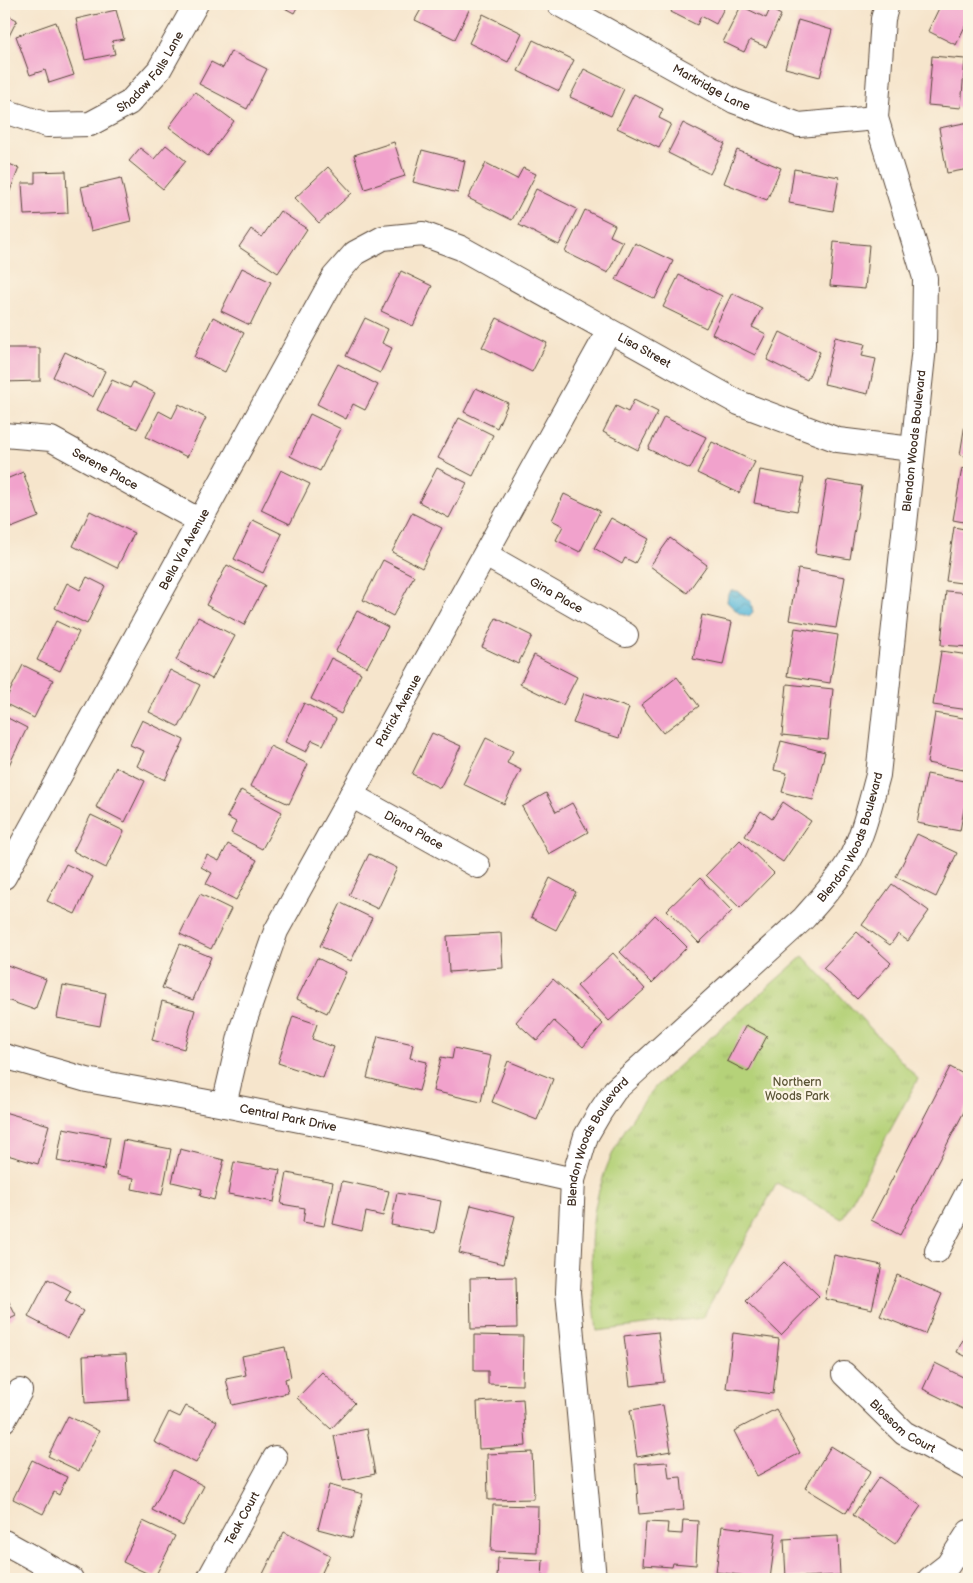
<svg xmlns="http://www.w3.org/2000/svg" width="973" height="1583" viewBox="0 0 973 1583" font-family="'Balsamiq Sans',sans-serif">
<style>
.park{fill:url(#park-tufts);stroke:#787e4c}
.water{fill:url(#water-waves);stroke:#4c727c}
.building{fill:#f1a2cc}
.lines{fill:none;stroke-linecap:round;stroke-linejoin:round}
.street-casing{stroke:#574638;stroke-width:26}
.street{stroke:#fff;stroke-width:24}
.labels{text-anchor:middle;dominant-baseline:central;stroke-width:4.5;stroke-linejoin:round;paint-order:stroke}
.street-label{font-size:12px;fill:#3b2a1e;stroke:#fcf5e5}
.park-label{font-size:12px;fill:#5a5435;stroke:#fcf5e5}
</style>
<defs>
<pattern id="park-tufts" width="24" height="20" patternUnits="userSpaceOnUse" patternTransform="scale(1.25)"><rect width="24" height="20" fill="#b5d279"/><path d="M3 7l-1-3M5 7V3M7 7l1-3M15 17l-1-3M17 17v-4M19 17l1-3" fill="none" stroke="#9db468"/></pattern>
<pattern id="water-waves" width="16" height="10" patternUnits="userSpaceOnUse" patternTransform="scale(1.25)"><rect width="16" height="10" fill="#5cbada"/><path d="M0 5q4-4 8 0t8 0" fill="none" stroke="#4d97b0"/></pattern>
</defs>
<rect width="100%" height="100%" fill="#fcf5e5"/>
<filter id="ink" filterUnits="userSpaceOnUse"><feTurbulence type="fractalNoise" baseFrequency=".02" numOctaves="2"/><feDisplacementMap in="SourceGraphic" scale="10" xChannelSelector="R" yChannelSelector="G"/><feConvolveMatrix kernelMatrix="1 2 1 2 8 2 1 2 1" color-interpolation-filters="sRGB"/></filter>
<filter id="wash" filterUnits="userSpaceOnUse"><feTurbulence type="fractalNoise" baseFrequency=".0096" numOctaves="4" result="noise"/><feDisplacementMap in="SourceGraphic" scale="20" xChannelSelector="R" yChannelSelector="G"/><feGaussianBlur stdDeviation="1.12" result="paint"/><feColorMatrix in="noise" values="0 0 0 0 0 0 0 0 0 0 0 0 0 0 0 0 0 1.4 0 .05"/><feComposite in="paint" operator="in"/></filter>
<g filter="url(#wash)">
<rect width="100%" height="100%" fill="#f6e5cc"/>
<!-- park -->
<path class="park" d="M 803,956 L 918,1079 L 842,1219 L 777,1183 L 702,1318 L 597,1331 C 594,1304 591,1278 591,1251 C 591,1187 616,1134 657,1085 Z"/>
<!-- water -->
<path class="water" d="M 731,591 L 738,591 L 751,602 L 753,612 L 749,616 L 740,614 L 727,602 L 728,594 Z"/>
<g id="blocks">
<!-- building -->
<path class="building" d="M 277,4 L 299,4 L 294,13 Z
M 424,4 L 460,4 L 470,8 L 455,39 L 415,20 Z
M 675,4 L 726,4 L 716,24 L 701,16 L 697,25 L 671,12 Z
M 941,4 L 969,4 L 969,18 L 956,45 L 928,31 Z
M 741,6 L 766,18 L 770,9 L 781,15 L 766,47 L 750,40 L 744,52 L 723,42 Z
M 116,10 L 124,39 L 112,41 L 115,54 L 85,60 L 76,19 Z
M 4,13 L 17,20 L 4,46 Z
M 483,14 L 522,33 L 508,62 L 469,43 Z
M 798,20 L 832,30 L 820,77 L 785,68 Z
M 56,22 L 74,75 L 49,83 L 45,70 L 30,75 L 16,36 Z
M 533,40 L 574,60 L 559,91 L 518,71 Z
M 231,51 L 267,69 L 247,109 L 199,84 L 211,62 L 223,68 Z
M 932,56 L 965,59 L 961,108 L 928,105 Z
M 584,69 L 624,89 L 611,116 L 570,97 Z
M 195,92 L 234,121 L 208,156 L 169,127 Z
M 634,94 L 663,109 L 659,118 L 671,124 L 659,148 L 617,128 Z
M 969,122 L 969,169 L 947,173 L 939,128 Z
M 683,123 L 725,144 L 710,174 L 668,153 Z
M 394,142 L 405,176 L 365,189 L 354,155 Z
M 166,145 L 186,161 L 163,189 L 129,161 L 140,148 L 154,159 Z
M 422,150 L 465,161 L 458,193 L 413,182 Z
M 737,150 L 781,168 L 767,200 L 724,183 Z
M 4,162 L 19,168 L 4,206 Z
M 486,163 L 517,179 L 523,168 L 536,174 L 512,220 L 468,198 Z
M 328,167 L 352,193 L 319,223 L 295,198 Z
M 794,169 L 839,177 L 833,211 L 789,203 Z
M 66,171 L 68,213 L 24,215 L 22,183 L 35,183 L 35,172 Z
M 121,178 L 131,221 L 91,231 L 81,187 Z
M 536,189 L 577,209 L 559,245 L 519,225 Z
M 585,210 L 615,225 L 610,236 L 623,242 L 608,273 L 565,252 Z
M 280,211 L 307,229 L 278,273 L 239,247 L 251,229 L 262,237 Z
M 834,242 L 869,245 L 865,289 L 830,286 Z
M 635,243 L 673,261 L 655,299 L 616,280 Z
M 242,268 L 271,282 L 250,325 L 221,311 Z
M 401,271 L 432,286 L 413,326 L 381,311 Z
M 679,275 L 722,296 L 706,328 L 663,307 Z
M 732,293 L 762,308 L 752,327 L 766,334 L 755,355 L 712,334 Z
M 213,317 L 244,333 L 225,372 L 194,357 Z
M 365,318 L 388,329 L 382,343 L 392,348 L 380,373 L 346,356 Z
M 497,318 L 547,343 L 532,372 L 482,347 Z
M 780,332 L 820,352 L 807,380 L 767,360 Z
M 835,337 L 865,344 L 862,356 L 876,359 L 868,394 L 824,384 Z
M 4,348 L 40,348 L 40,381 L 4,382 Z
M 65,352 L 105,371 L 93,397 L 53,377 Z
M 338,364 L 378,385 L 365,410 L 353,404 L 346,419 L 317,404 Z
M 112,380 L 130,388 L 133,382 L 155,393 L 137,429 L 97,410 Z
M 476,388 L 508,403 L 497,428 L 464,412 Z
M 634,400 L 658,412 L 638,450 L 603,432 L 616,406 L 628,412 Z
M 179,404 L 206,418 L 187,457 L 146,437 L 159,411 L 172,418 Z
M 968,405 L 969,405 L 969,457 L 960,455 Z
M 310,414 L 341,429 L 320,471 L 290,456 Z
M 664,417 L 706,437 L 690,469 L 648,449 Z
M 459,418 L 493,435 L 473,476 L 438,458 Z
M 712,442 L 755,462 L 739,493 L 697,473 Z
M 437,468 L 467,483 L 449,518 L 419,502 Z
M 962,468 L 969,470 L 969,523 L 953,520 Z
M 281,470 L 310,484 L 290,524 L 261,510 Z
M 760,470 L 804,478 L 797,511 L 754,503 Z
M 23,472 L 39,517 L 11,528 L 4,510 L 4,480 Z
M 827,480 L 862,486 L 850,559 L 815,553 Z
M 564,494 L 600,511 L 580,552 L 556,540 L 563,526 L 552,520 Z
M 90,511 L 134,533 L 117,568 L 73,546 Z
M 412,513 L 442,528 L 422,568 L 392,552 Z
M 611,518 L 649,539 L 635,563 L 625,558 L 622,564 L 594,548 Z
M 253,520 L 282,534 L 263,573 L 234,559 Z
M 954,527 L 969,530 L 969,584 L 946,581 Z
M 670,538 L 707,565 L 687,593 L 650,566 Z
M 383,560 L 414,576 L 393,616 L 363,600 Z
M 227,565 L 265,585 L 244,625 L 206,605 Z
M 798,569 L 845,577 L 836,628 L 789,620 Z
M 87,577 L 105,586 L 87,624 L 55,608 L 67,583 L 80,590 Z
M 946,591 L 969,593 L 969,647 L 941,645 Z
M 357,611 L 388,627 L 367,667 L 336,651 Z
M 702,615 L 732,622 L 723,665 L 693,659 Z
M 198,617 L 235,636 L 212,679 L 176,660 Z
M 496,618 L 532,636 L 518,664 L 482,647 Z
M 56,621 L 79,632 L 60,671 L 37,660 Z
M 795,628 L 838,635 L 830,683 L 787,676 Z
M 941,651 L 969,655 L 969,710 L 933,705 Z
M 534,655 L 577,677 L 563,705 L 520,684 Z
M 331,658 L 361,673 L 341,714 L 311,699 Z
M 23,665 L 53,680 L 34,718 L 4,703 Z
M 170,670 L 200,685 L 179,727 L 149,712 Z
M 677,677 L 699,706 L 663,733 L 641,705 Z
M 787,684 L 833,689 L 828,740 L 782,735 Z
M 584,693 L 629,708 L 619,738 L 573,723 Z
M 304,703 L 336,719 L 323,745 L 312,740 L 306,752 L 285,742 Z
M 935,713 L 969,719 L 969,739 L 964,770 L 927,763 Z
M 4,716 L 27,728 L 9,765 L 4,762 Z
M 142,720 L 184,740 L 165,780 L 137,766 L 144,751 L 130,745 Z
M 432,733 L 461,746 L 440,788 L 412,774 Z
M 486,738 L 513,751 L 507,763 L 521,770 L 504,804 L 463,784 Z
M 781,741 L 825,752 L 813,800 L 782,792 L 787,773 L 774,770 Z
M 270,746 L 308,764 L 289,804 L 250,786 Z
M 116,767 L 145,781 L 125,822 L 96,807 Z
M 927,774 L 969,782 L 960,831 L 917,823 Z
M 241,790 L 282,812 L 262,849 L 231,833 L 236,822 L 227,817 Z
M 546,793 L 556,812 L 572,803 L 588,832 L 549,854 L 522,807 Z
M 783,802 L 811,821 L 783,862 L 745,836 L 761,811 L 772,819 Z
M 91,815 L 124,831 L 106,868 L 73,851 Z
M 917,834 L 957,853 L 936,897 L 896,877 Z
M 740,840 L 774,873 L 740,908 L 706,875 Z
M 228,844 L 257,860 L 236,900 L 206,884 L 212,873 L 201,867 L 207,855 L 219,861 Z
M 369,854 L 397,868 L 378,909 L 349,895 Z
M 66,864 L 93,877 L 75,914 L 47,901 Z
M 550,878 L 576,892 L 556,930 L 531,917 Z
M 700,878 L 732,911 L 699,943 L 667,910 Z
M 892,884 L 929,911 L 908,941 L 898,934 L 890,945 L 862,925 Z
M 200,894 L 231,909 L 211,949 L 180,934 Z
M 341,903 L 372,918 L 351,961 L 320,946 Z
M 655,915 L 687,947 L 652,983 L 620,952 Z
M 857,932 L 891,963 L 857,999 L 823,968 Z
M 501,933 L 503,968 L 449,972 L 447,936 Z
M 180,944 L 211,957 L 193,1000 L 162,988 Z
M 613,953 L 645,989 L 609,1021 L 577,986 Z
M 317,958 L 346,972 L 327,1013 L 297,999 Z
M 4,964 L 46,979 L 35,1010 L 4,999 Z
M 553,979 L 603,1024 L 583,1047 L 554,1021 L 537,1041 L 516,1022 Z
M 63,985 L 106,993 L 100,1026 L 57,1018 Z
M 162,1001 L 195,1010 L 184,1049 L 152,1040 Z
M 293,1016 L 317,1024 L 312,1039 L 334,1047 L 323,1078 L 278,1063 Z
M 746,1025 L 767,1036 L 748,1072 L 727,1061 Z
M 378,1036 L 413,1044 L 410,1058 L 427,1062 L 419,1091 L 367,1078 Z
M 454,1048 L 491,1056 L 481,1102 L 433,1091 L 441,1057 L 452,1059 Z
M 508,1061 L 553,1079 L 537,1120 L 492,1102 Z
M 950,1067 L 969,1077 L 969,1102 L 900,1235 L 871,1220 Z
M 4,1112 L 49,1125 L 38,1164 L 4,1154 Z
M 63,1128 L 110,1137 L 104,1170 L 57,1161 Z
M 123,1140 L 171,1149 L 162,1195 L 132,1189 L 134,1178 L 117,1175 Z
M 180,1149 L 224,1160 L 214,1200 L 200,1196 L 202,1189 L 172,1182 Z
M 234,1162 L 280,1170 L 274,1202 L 228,1194 Z
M 287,1173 L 333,1182 L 324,1226 L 303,1222 L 305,1208 L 281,1204 Z
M 342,1181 L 389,1191 L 383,1216 L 366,1212 L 362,1231 L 333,1224 Z
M 397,1193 L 441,1201 L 435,1233 L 391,1225 Z
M 471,1205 L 515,1216 L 503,1264 L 459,1253 Z
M 834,1255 L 882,1265 L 872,1309 L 825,1299 Z
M 784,1262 L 819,1296 L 781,1335 L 746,1301 Z
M 897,1275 L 942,1294 L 925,1334 L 880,1316 Z
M 516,1277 L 517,1328 L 471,1329 L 470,1278 Z
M 48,1279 L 71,1291 L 65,1301 L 83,1311 L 68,1338 L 28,1317 Z
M 4,1292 L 16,1316 L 4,1322 Z
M 969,1327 L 969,1358 L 957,1352 Z
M 658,1332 L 664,1382 L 630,1386 L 624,1336 Z
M 733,1333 L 779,1339 L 773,1394 L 726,1388 Z
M 474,1335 L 523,1336 L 522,1385 L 488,1384 L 488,1371 L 474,1371 Z
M 285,1347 L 291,1377 L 285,1379 L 288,1393 L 232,1405 L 226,1379 L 246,1375 L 242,1356 Z
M 126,1354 L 129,1400 L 85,1403 L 83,1356 Z
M 935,1363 L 969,1380 L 969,1412 L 923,1389 Z
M 322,1372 L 355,1403 L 331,1429 L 297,1398 Z
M 523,1399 L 526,1446 L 479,1449 L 477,1402 Z
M 663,1405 L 671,1451 L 637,1457 L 630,1410 Z
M 186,1406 L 217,1421 L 196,1463 L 154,1442 L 169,1412 L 180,1417 Z
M 776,1409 L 800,1453 L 757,1476 L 734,1431 Z
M 68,1416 L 99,1431 L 79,1471 L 48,1456 Z
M 367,1429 L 375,1474 L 343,1481 L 334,1436 Z
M 831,1446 L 871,1471 L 846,1513 L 805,1488 Z
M 532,1452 L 534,1499 L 488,1500 L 487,1454 Z
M 32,1460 L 67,1477 L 59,1495 L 54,1492 L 43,1514 L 13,1499 Z
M 667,1462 L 669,1478 L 681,1477 L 684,1510 L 639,1514 L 635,1464 Z
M 173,1470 L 204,1486 L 183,1526 L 152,1510 Z
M 879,1477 L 921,1506 L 895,1544 L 853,1515 Z
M 329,1485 L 363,1494 L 352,1538 L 318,1529 Z
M 493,1505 L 538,1506 L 537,1553 L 491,1551 Z
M 683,1520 L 698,1521 L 696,1565 L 673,1563 L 672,1567 L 643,1565 L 646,1522 L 668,1523 L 667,1533 L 682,1534 Z
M 143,1521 L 175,1536 L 155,1577 L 123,1562 Z
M 722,1526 L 776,1533 L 770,1579 L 716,1572 Z
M 284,1532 L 330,1555 L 319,1579 L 268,1579 L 262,1576 Z
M 838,1536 L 840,1575 L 786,1578 L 784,1539 Z
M 498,1558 L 543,1560 L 542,1579 L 497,1579 Z"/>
</g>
</g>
<g filter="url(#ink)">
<use href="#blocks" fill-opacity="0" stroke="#574638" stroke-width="1"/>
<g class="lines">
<!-- street casing -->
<g class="street-casing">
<g id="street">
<path id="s1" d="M 559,4 L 734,101 L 799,125 L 876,118"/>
<path id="s2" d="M 4,111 L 47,125 L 90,124 L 129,103 L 159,70 L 196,4"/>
<path id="s3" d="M 4,435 L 51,439 L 200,521"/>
<path id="s4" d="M 486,555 L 626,635"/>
<path id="s5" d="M 351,795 L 478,866"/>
<path id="s6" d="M 4,877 L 334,277 L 355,253 L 383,238 L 423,234 L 461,248 L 739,403 L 838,440 L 912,449"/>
<path id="s7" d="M 4,1056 L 87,1080 L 224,1105 L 375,1135 L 573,1180"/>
<path id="s8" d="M 224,1105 L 242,1028 L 276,931 L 609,331"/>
<path d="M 937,1251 L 969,1190"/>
<path id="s9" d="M 844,1374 L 904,1433 L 969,1468"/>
<path d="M 4,1420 L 20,1391"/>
<path d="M 4,1542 L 71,1579"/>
<path id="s10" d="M 209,1579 L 275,1458"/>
<path id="s11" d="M 594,1579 L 568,1292 L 573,1180 L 586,1136 L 600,1112 L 615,1090 L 804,918 C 819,901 836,883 848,863 C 863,837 870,804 878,775 L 924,347 L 925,278 L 876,118 L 883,19 L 887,4"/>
<path d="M 930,1579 L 948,1565 L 969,1532"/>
</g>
</g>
<!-- street -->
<use href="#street" class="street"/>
</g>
</g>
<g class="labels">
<!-- street labels -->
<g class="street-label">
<text stroke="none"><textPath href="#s2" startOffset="170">Shadow Falls Lane</textPath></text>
<text stroke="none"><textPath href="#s1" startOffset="174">Markridge Lane</textPath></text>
<text stroke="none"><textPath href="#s6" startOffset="1039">Lisa Street</textPath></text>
<text stroke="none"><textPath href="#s11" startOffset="1256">Blendon Woods Boulevard</textPath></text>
<text stroke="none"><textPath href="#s3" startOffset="109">Serene Place</textPath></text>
<text stroke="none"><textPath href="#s6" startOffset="374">Bella Via Avenue</textPath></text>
<text stroke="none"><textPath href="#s4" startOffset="81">Gina Place</textPath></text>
<text stroke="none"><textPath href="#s8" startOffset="434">Patrick Avenue</textPath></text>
<text stroke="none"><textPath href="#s5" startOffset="72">Diana Place</textPath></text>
<text stroke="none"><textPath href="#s11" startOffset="851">Blendon Woods Boulevard</textPath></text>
<text stroke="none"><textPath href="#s7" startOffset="291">Central Park Drive</textPath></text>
<text stroke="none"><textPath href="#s11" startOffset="445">Blendon Woods Boulevard</textPath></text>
<text stroke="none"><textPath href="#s9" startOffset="79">Blossom Court</textPath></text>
<text stroke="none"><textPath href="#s10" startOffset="69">Teak Court</textPath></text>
</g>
<!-- park labels -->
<g class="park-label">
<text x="797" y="1082">Northern<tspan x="797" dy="14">Woods Park</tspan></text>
</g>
</g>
<!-- margin -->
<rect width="973" height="1583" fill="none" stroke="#fcf5e5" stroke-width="20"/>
</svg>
